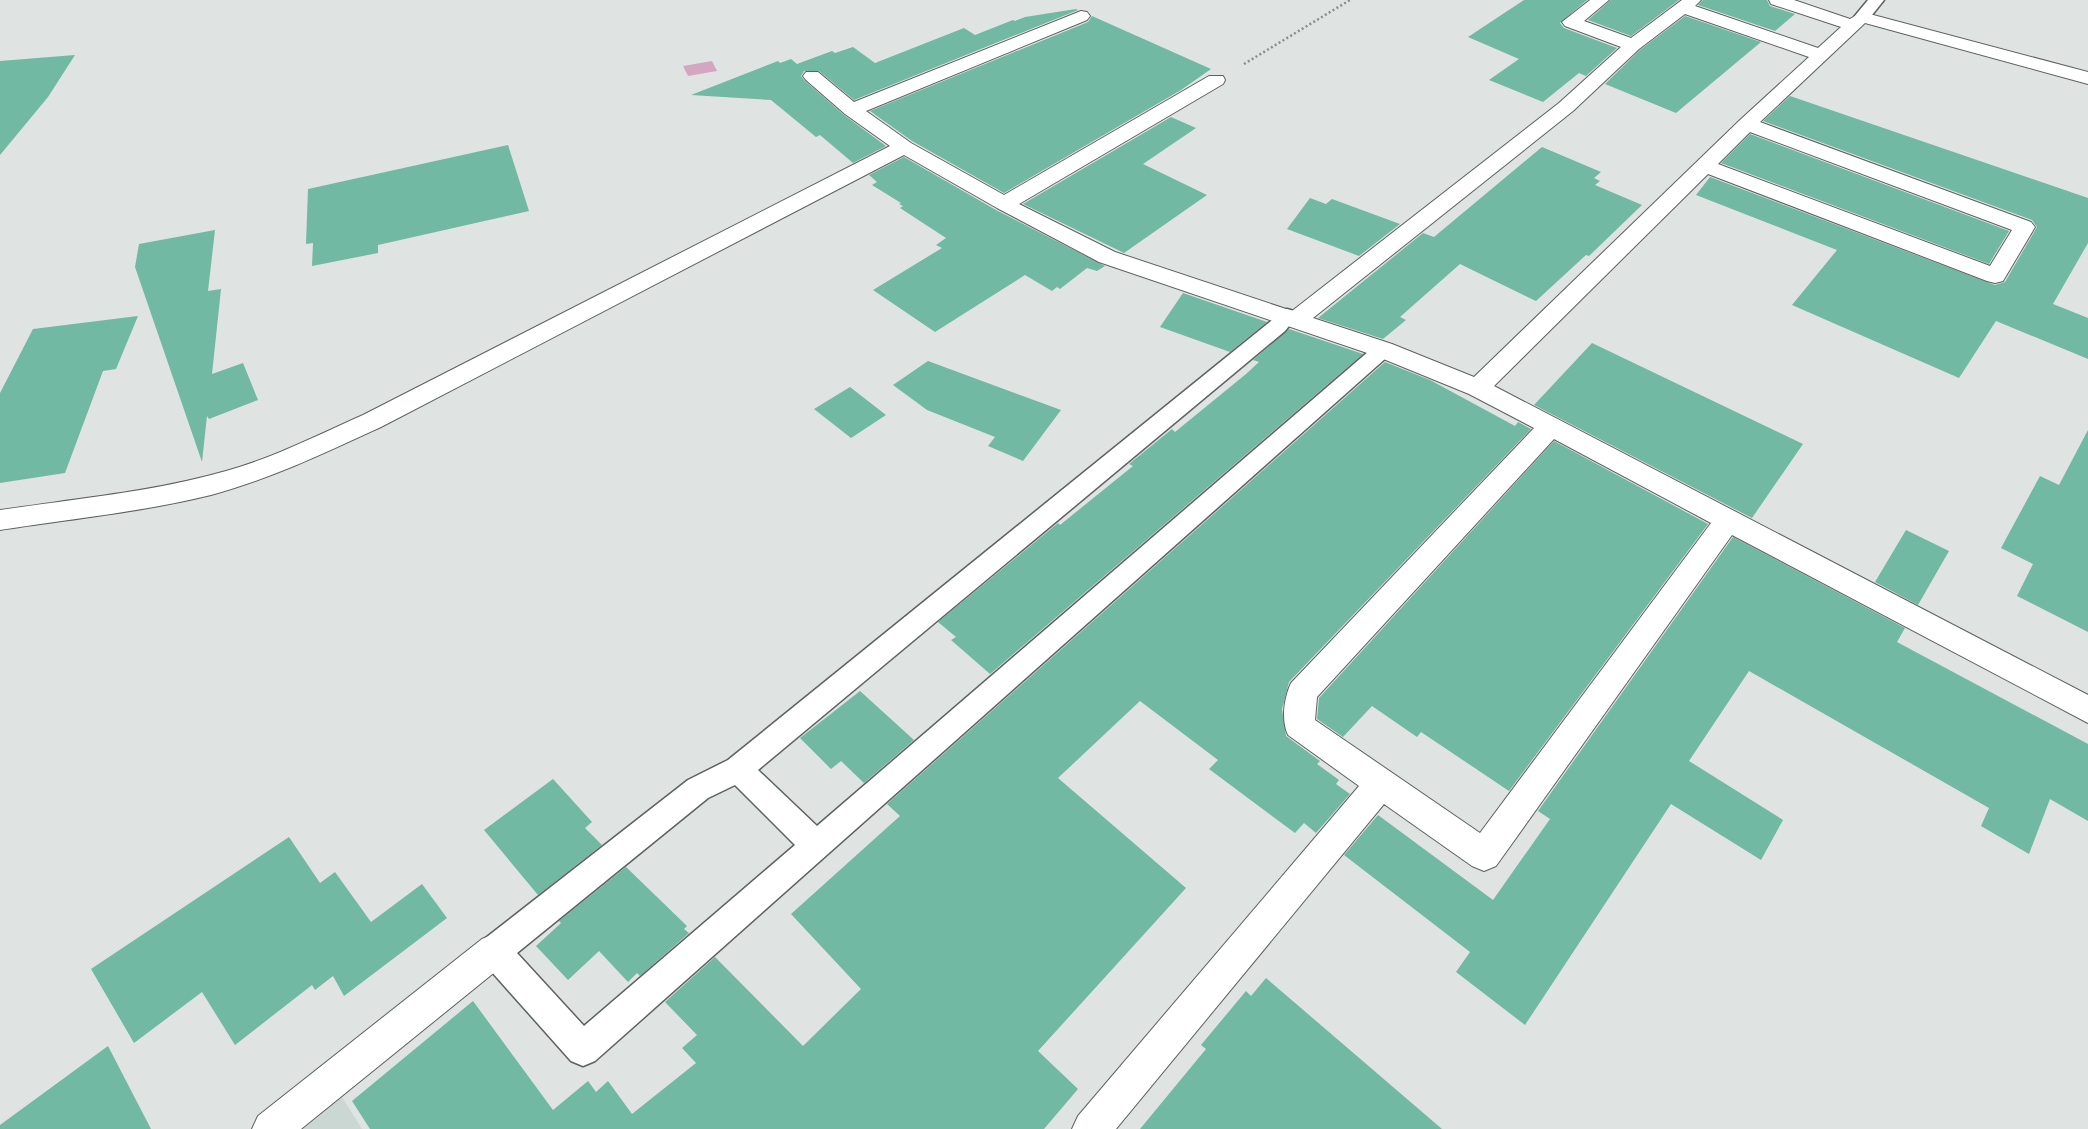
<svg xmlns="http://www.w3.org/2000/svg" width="2088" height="1129" viewBox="0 0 2088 1129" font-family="Overpass,sans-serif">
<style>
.built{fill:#cbd7d3}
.green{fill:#d4a6c2}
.building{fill:#71b9a3}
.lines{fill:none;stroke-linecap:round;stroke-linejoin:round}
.service-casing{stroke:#5d615f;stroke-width:3}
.minor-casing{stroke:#5d615f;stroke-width:2}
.path{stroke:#8b8d8d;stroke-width:2.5;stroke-dasharray:2 2.5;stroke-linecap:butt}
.service{fill:#fff;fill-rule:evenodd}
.minor{fill:#fff;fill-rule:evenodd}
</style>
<rect width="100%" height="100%" fill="#dfe3e2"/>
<!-- built -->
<path class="built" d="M 342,1097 L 362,1129 L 303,1129 Z"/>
<!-- green -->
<path class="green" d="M 712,61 L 717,71 L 688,76 L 683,66 Z"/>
<!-- building -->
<path class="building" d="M 1524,0 L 1587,0 L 1560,23 L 1564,28 L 1617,48 L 1586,76 L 1579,73 L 1543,102 L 1489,80 L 1519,59 L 1468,37 Z
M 1611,0 L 1679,0 L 1631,36 L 1588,20 Z
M 1703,0 L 1767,0 L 1770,6 L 1795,14 L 1775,31 L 1698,5 Z
M 1076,9 L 1078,10 L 854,100 L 819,71 L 804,71 L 801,76 L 805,81 L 844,115 L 886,146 L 853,163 L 820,135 L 816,137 L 771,100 L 691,95 L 778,61 L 780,63 L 791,59 L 797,64 L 832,51 L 835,53 L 853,47 L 875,63 L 964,28 L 975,35 L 1013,20 L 1015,21 L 1025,17 Z
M 1092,16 L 1211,69 L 1181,90 L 1004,193 L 912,141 L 870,111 L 1088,22 Z
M 1685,16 L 1761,42 L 1676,113 L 1605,84 L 1640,50 Z
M 75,55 L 48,97 L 0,155 L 0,61 Z
M 1790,96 L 2088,198 L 2088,243 L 2053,304 L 2088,318 L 2088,359 L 1996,321 L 1959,378 L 1792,305 L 1837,250 L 1696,195 L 1710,177 L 1995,285 L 2005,282 L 2037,227 L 2032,220 L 1763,121 Z
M 1171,117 L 1196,128 L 1143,164 L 1207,195 L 1124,253 L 1023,204 Z
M 1750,134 L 2009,231 L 1989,264 L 1721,163 Z
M 508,145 L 529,211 L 378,245 L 378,253 L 312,266 L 313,243 L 306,244 L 308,189 Z
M 1542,147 L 1601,172 L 1594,178 L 1600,181 L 1595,185 L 1642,205 L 1589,256 L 1586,255 L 1536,301 L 1460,264 L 1400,317 L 1406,320 L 1383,339 L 1318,318 L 1423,233 L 1434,237 Z
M 904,157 L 996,210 L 1105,266 L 1097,271 L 1087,268 L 1060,289 L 1057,287 L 1052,291 L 1025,275 L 935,332 L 873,290 L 942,248 L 936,245 L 946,238 L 900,208 L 903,206 L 899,204 L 901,203 L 872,185 L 877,182 L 869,175 Z
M 1310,198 L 1326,204 L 1332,199 L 1400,224 L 1359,256 L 1287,229 Z
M 215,230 L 208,291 L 221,289 L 212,374 L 243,363 L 258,400 L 209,419 L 207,416 L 202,462 L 135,267 L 139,244 Z
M 1183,293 L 1267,322 L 1230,352 L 1160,327 Z
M 138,316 L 116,369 L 103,371 L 65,473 L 0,483 L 0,393 L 33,329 Z
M 1289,329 L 1363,354 L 990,674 L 951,640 L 956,637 L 938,622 L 1058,523 L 1060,525 L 1133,466 L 1129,464 L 1172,429 L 1175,432 L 1246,374 L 1259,362 L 1253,360 Z
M 1592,343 L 1803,444 L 1752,518 L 1534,405 Z
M 928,361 L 1061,410 L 1023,461 L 988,446 L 995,437 L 927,410 L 893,385 Z
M 1385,362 L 1430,380 L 1515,426 L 1518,422 L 1531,429 L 1289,682 L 1282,709 L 1286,736 L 1320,761 L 1317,764 L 1339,780 L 1336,784 L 1350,794 L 1316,833 L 1304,823 L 1295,833 L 1209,769 L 1218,760 L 1140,701 L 1058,778 L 1186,888 L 1038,1051 L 1078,1089 L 1044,1129 L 370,1129 L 352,1101 L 473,1001 L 553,1110 L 588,1081 L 596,1092 L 608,1081 L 632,1114 L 696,1063 L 682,1048 L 697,1035 L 665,1002 L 715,957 L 803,1046 L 861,989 L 791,914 L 900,816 L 887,804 Z
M 850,387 L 886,415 L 851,438 L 814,409 Z
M 2088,430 L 2088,632 L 2017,596 L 2033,564 L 2001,548 L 2040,476 L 2059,485 Z
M 1554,441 L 1708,524 L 1509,791 L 1421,732 L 1417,737 L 1372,706 L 1343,737 L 1317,719 L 1319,698 Z
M 1906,530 L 1949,551 L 1918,605 L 1875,582 Z
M 1733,537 L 1905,628 L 1897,642 L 2088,744 L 2088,821 L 2050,799 L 2029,854 L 1981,826 L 1989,808 L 1749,671 L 1689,761 L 1783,820 L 1761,860 L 1671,804 L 1525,1025 L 1456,972 L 1470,952 L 1344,855 L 1378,815 L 1493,900 L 1550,819 L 1538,811 Z
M 860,691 L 914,740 L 864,783 L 841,761 L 831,769 L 800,738 Z
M 553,779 L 592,822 L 585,828 L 602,845 L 538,895 L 484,830 Z
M 289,837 L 320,883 L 335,872 L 371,922 L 422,884 L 447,918 L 344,996 L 333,976 L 315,990 L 312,985 L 235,1045 L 202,992 L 134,1043 L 91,969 Z
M 626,867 L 687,926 L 684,929 L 689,933 L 640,976 L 637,973 L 628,982 L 599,951 L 568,980 L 536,946 L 561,923 L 559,921 Z
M 1266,978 L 1442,1129 L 1140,1129 L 1206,1049 L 1201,1045 L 1246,991 L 1251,996 Z
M 108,1046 L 151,1129 L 0,1129 L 0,1125 Z"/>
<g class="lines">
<!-- service casing -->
<g class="service-casing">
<path id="service" d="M 1868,0 L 1884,0 L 1868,20 L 1856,20 L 1854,17 Z
M 1287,309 L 1294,311 L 1297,316 L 1285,331 L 758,770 L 817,826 L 1376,345 L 1384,343 L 1392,345 L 1395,350 L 595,1061 L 583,1066 L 571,1061 L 483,962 L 478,951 L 483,940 L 688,780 L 728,760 L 1271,321 L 1280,311 ZM 735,785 L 795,845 L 584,1026 L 517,953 L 708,798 Z"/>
</g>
<!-- minor casing -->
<g class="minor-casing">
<path id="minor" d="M 1590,0 L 1609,0 L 1584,21 L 1631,38 L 1682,0 L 1701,0 L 1695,6 L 1818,48 L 1841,27 L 1771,4 L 1769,0 L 1794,0 L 1850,19 L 1862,12 L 2088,72 L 2088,84 L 1865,23 L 1760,122 L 2031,222 L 2035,227 L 2003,281 L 1995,283 L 1987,281 L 1708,174 L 1494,386 L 2088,695 L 2088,723 L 1732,535 L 1496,866 L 1484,871 L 1472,866 L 1384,804 L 1116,1129 L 1072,1129 L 1078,1116 L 1359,786 L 1288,735 C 1281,720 1284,698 1291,683 L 1534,428 L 1469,394 L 1376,356 L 1099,262 L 997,208 L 904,155 L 381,427 C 325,453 270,479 211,495 C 142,512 70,519 0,530 L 0,510 C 75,499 152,492 226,471 C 273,458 318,435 363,415 L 890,146 L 845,114 L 806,80 L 803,76 L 806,72 L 818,72 L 854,102 L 1081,11 L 1087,12 L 1090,16 L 1087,20 L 866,111 L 911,143 L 1004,195 L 1209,76 L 1223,76 L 1225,80 L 1223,84 L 1019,204 L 1115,252 L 1292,311 L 1559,103 L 1621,47 L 1565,26 L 1562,22 ZM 1685,14 L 1809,57 L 1740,120 L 1474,377 L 1392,344 L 1313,318 L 1573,111 L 1639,49 ZM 1750,132 L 2012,230 L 1990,266 L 1718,164 ZM 1554,439 L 1711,523 L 1480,833 L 1315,720 L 1317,697 Z
M 494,934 L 506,939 L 511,951 L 506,963 L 301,1129 L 252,1129 L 258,1116 L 482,939 Z"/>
</g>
<!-- path -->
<path class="path" d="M 1244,64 L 1350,0"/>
<!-- service -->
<use href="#service" class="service"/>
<!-- minor -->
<use href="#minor" class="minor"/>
</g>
</svg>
